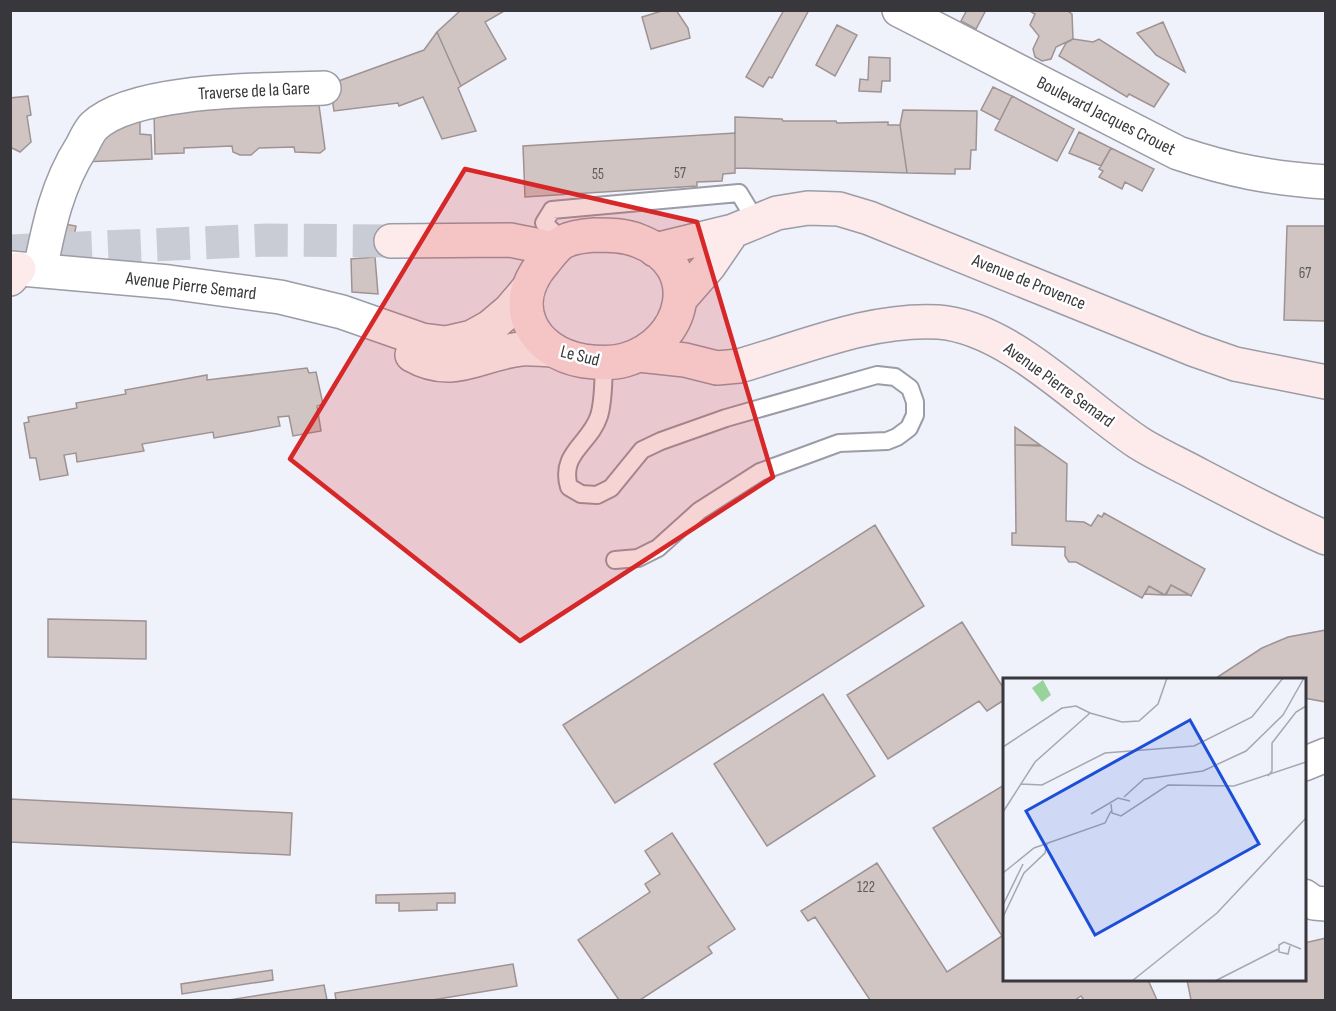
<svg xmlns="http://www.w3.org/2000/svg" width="1336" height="1011" viewBox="0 0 1336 1011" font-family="'Sofia Sans Condensed',sans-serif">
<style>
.building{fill:#d1c5c4;stroke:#9e9392;stroke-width:1.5}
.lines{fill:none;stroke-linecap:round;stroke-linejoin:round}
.secondary-tunnel{stroke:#caccd5;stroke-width:33;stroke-dasharray:33 16;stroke-linecap:butt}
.service-casing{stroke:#9b9ca5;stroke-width:20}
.minor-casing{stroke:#9b9ca5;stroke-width:36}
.tertiary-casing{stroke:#9b9ca5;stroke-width:36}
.secondary-casing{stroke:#9b9ca5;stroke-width:36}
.service{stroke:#fff;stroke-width:16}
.minor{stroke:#fff;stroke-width:33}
.tertiary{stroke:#fff;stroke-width:33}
.secondary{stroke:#fdebec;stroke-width:33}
.marked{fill:#d62828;fill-opacity:0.2;stroke:#d62828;stroke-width:4.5;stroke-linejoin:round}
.labels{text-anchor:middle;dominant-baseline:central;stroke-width:5;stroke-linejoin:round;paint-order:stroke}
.number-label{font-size:15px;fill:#5e5b5e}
.street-label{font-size:18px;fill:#38383c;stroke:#fff}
.inset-road{fill:none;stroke:#a6a7af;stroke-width:1.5}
.view{fill:#1d4ed8;fill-opacity:0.15;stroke:#1d4ed8;stroke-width:3}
.inset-edge{fill:none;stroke:#38383c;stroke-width:3}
</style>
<rect width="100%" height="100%" fill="#eff1fb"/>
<!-- building -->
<path class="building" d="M 461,10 L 506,10 L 485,22 L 506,59 L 461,86 L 437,32 Z
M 665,10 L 676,10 L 688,28 L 690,38 L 651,49 L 642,17 Z
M 784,10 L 809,10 L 772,78 L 769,77 L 763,87 L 746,77 Z
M 967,10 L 986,10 L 976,29 L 961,21 Z
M 1028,10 L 1066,10 L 1072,14 L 1073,39 L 1056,47 L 1051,59 L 1042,61 L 1035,57 L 1033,49 L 1039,36 L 1030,25 L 1035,14 Z
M 1163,22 L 1185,72 L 1156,55 L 1137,33 Z
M 837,25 L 857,35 L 835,76 L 816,65 Z
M 437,32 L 461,86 L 458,88 L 476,131 L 442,139 L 423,97 L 399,106 L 398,103 L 334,111 L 330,84 L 424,50 Z
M 1073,39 L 1093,42 L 1099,39 L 1169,84 L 1154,107 L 1129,94 L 1127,97 L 1059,56 L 1066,43 Z
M 869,57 L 890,58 L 890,81 L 882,81 L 881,92 L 859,91 L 860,79 L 868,80 Z
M 993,87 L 1012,96 L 1000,120 L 981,110 Z
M 28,96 L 31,115 L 27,116 L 31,142 L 20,152 L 10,147 L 10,98 Z
M 1012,96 L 1074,129 L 1057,161 L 995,130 Z
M 318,98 L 325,149 L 320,153 L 295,152 L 294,147 L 259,148 L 251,155 L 240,155 L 233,152 L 232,146 L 184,148 L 184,153 L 155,154 L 154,112 Z
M 903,110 L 977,111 L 976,150 L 971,150 L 970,169 L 955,169 L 955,174 L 907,173 L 900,125 Z
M 140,115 L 140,134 L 151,135 L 152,159 L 84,162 L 115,120 Z
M 735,117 L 782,119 L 783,121 L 836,121 L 837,123 L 888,122 L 888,125 L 900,125 L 907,173 L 735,168 Z
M 1079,132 L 1111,148 L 1101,166 L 1069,153 Z
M 735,133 L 735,173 L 723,174 L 722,181 L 697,182 L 697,186 L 525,197 L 523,146 Z
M 1111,148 L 1154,169 L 1142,191 L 1125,182 L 1122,189 L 1099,177 L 1103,171 L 1099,169 Z
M 59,223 L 76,226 L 71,252 L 53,249 Z
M 1287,226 L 1326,226 L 1326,321 L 1284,320 Z
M 375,257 L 378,294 L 352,292 L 351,259 Z
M 307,368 L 309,373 L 316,372 L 323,404 L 317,406 L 321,431 L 293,436 L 289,416 L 278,417 L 280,426 L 214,438 L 213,432 L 142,444 L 144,451 L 77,462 L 76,453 L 64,455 L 68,475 L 40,480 L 36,458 L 30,458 L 24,423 L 29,422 L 28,417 L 77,408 L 76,403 L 126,394 L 125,390 L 207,375 L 207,380 Z
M 1015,427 L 1040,445 L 1040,446 L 1015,445 Z
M 1015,445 L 1040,445 L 1067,464 L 1066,521 L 1084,522 L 1091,526 L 1098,515 L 1102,517 L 1104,513 L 1205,569 L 1191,596 L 1171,585 L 1165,595 L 1149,586 L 1142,598 L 1076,562 L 1069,562 L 1065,556 L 1065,547 L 1012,545 L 1012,533 L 1016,533 Z
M 875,525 L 924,606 L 615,803 L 563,725 Z
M 1171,585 L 1190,595 L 1166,595 Z
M 1149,586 L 1164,595 L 1145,594 Z
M 48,619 L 146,621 L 146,659 L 48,657 Z
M 962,622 L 1004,689 L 1004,700 L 987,711 L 979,701 L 888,759 L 847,695 Z
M 1326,630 L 1326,702 L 1304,698 L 1304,680 L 1213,680 L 1262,648 L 1288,637 Z
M 823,694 L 875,776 L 767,846 L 714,764 Z
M 1004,785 L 1004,980 L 1148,980 L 1157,1000 L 1084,1000 L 1081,996 L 1075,1000 L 870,1000 L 815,917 L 808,921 L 801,911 L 877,863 L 947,972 L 1002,936 L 933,828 Z
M 10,799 L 292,813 L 290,855 L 10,842 Z
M 672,833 L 735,929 L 708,947 L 712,953 L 640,1000 L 619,1000 L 578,940 L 650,892 L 645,884 L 660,874 L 645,851 Z
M 455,893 L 455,903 L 437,903 L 437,910 L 399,911 L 399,903 L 376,903 L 376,895 Z
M 1326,938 L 1326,1000 L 1191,1000 L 1187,980 L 1304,980 L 1304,943 Z
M 513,964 L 517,986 L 432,1000 L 336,1000 L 335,993 Z
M 272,970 L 273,980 L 182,994 L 181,984 Z
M 324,985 L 327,1000 L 229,1000 Z"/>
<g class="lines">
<!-- secondary-tunnel -->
<path class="secondary-tunnel" d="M 10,251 L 268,240 L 391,241"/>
<!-- service casing -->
<g class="service-casing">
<path id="service" d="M 564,242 L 544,223 L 552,210 L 739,193 L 756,221
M 604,364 C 603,380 604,400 599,416 C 590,444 559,453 569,487 L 581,494 L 597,495 L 611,488 L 642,450 L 661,441 L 726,418 L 877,375 L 895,377 L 910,388 L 915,402 L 915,415 L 909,428 L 897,437 L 887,441 L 839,443 L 760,472 L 699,511 L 658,548 L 638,558 L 615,560"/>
</g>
<!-- minor casing -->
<g class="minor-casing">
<path id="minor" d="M 40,270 C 49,225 57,185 82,146 C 85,140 89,131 94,126 C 134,88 269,90 324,88
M 1304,764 L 1326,755
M 1304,896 L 1314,903 L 1326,904"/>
</g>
<!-- tertiary casing -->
<g class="tertiary-casing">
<path id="tertiary" d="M 899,10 L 1178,153 C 1231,171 1271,178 1326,182
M 10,268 L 169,282 L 280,297 L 342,312 L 422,340 L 446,343 L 472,337 L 490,327 L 510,310 L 527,290
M 412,355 C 454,379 481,353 521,349 C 531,348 543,350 553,350"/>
</g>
<!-- secondary casing -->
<g class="secondary-casing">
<path id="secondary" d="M 594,235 C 609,235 625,235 639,241 C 705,266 685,343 625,360 C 611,364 598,363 584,361 C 531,352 507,304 544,262 C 550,255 555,247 563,242 C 572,237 584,236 594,235 Z
M 391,241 L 510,240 L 555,249
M 655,250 L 733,231 L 777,213 L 808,208 L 839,209 L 869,218 L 1195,350 L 1235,364 L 1326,382
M 10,279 L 19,269
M 682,297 L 709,266 L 733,231
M 639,355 L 685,360 L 717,368 L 739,366 C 802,348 871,318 938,322 C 1009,327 1080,404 1139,443 C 1158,455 1179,464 1199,475 C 1241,497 1283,519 1326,538"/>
</g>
<!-- service -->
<use href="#service" class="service"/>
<!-- minor -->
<use href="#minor" class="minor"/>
<!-- tertiary -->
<use href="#tertiary" class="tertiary"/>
<!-- secondary -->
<use href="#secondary" class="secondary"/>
</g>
<!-- marked area -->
<path class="marked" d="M 465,169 L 697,222 L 773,477 L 520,641 L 290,459 Z"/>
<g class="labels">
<!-- number labels -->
<g class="number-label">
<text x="680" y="173">57</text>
<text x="598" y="174">55</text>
<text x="1305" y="273">67</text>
<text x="866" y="887">122</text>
</g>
<!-- street labels -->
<g class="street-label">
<text transform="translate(254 91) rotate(-3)">Traverse de la Gare</text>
<text transform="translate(1106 116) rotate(27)">Boulevard Jacques Crouet</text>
<text transform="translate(1029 282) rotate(22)">Avenue de Provence</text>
<text transform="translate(191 286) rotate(7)">Avenue Pierre Semard</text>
<text transform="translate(580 356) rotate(14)">Le Sud</text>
<text transform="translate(1059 385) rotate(36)">Avenue Pierre Semard</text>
</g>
</g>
<!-- overview -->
<g transform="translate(1003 678)">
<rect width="303" height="303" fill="#eff1fb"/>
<path d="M 40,2 L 48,17 L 39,24 L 29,10 Z" fill="#98d39b"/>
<path class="inset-road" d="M 87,35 L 119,44 L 136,43 L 155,26 L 164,0M 0,69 L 59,30 L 73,28 L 87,35 L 32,84 L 0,134M 265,98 L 269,93 L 269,65 L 293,34 L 303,28M 18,106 L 39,107 L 102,75 L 191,68 L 249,39 L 280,0M 121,119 L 141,101 L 200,93 L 243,73 L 280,37 L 301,0M 108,126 L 109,135 L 118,138 L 165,107 L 231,108 L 303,84M 88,136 L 115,120 L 127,123M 0,195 L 31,170 L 102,145 L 108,133M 0,227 L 20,186M 0,239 L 21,195 L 42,175 L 44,165M 287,268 L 285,276 L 276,274 L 276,267 L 281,264 L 298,271M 129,303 L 214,235 L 303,140M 212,303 L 275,271"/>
<path class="view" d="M 187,42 L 256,166 L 92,257 L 23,133 Z"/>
<rect width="303" height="303" class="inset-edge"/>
</g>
<!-- border -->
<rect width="1336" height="1011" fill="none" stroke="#38383c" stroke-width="24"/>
</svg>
